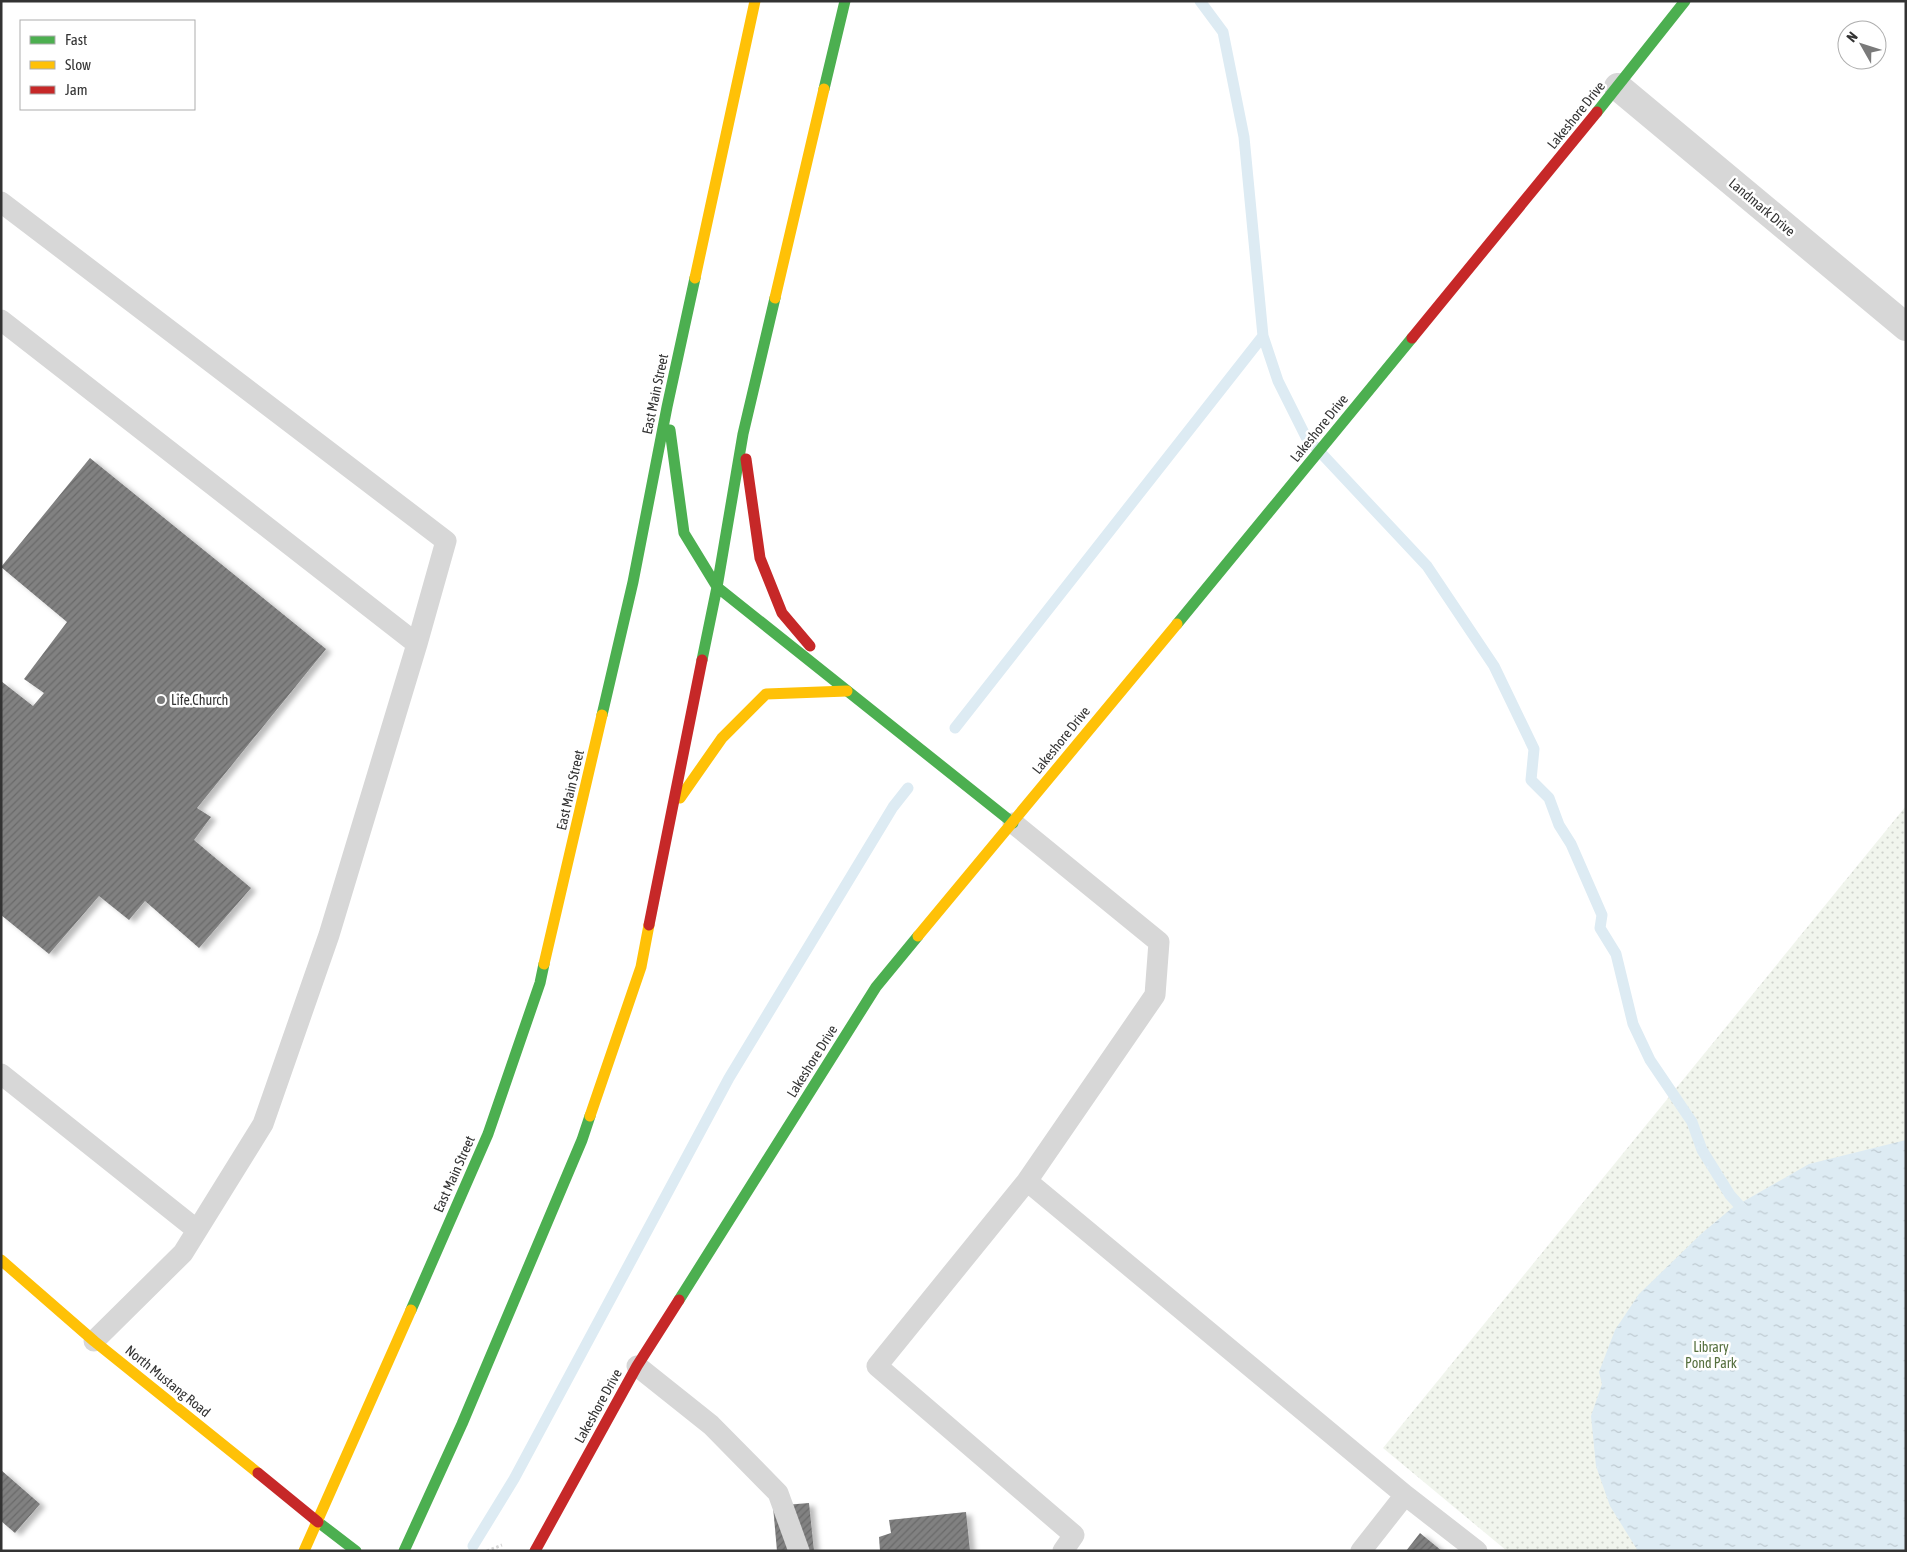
<svg xmlns="http://www.w3.org/2000/svg" width="1907" height="1552" viewBox="0 0 1907 1552" font-family="'Asap Condensed',sans-serif">
<style>
.park{fill:url(#park-dots)}
.water{fill:url(#water-ripples)}
.lines{fill:none;stroke-linecap:round;stroke-linejoin:round}
.stream{stroke:#ddebf3;stroke-width:11}
.building{fill:url(#building-hatch);filter:url(#shadow)}
.path{stroke:#d6d6d6;stroke-width:3;stroke-dasharray:2.5 2.5;stroke-linecap:butt}
.lane{stroke:#d7d7d7;stroke-width:21}
.street{stroke:#d7d7d7;stroke-width:28}
.fast{stroke:#4caf50;stroke-width:11}
.slow{stroke:#ffc107;stroke-width:11}
.jam{stroke:#c62828;stroke-width:11}
.poi-dot{fill:#7a7a7a;stroke:#fff;stroke-width:2}
.labels{text-anchor:middle;dominant-baseline:central;stroke-width:5;stroke-linejoin:round;paint-order:stroke}
.street-label{font-size:14px;fill:#333;stroke:#fff}
.poi-label{font-size:14px;fill:#333;stroke:#fff;text-anchor:start}
.park-label{font-size:14px;fill:#56703f;stroke:#fff}
</style>
<defs>
<pattern id="park-dots" width="8" height="8" patternUnits="userSpaceOnUse" patternTransform="scale(1.25)"><rect width="8" height="8" fill="#f1f5ed"/><path d="M2 2h.1M6 6h.1" fill="none" stroke="#cfd2cc" stroke-width="1.8" stroke-linecap="round"/></pattern>
<pattern id="water-ripples" width="26" height="14" patternUnits="userSpaceOnUse" patternTransform="scale(1.25)"><rect width="26" height="14" fill="#ddebf3"/><path d="M2 4q2-2 4 0t4 0M15 11q2-2 4 0t4 0" fill="none" stroke="#becad1"/></pattern>
<pattern id="building-hatch" width="6" height="6" patternUnits="userSpaceOnUse" patternTransform="scale(1.25)"><rect width="6" height="6" fill="#818181"/><path d="M-1 1l2-2M0 6l6-6M5 7l2-2" fill="none" stroke="#6a6a6a"/></pattern>
<filter id="shadow"><feDropShadow dx="5.5" dy="3" stdDeviation="2.5" flood-color="#0004"/></filter>
</defs>
<rect width="100%" height="100%" fill="#fff"/>
<!-- park -->
<path class="park" d="M 1906,806 L 1906,1551 L 1507,1551 L 1383,1448 Z"/>
<!-- water -->
<path class="water" d="M 1906,1140 L 1906,1551 L 1638,1551 L 1610,1506 L 1596,1466 L 1591,1416 L 1602,1384 L 1599,1372 L 1615,1330 L 1639,1294 L 1701,1234 L 1732,1208 L 1809,1164 Z"/>
<g class="lines">
<!-- stream -->
<path class="stream" d="M 1200,1 L 1223,32 L 1244,137 L 1263,336 L 1278,381 L 1306,437 L 1427,566 L 1494,666 L 1534,749 L 1531,780 L 1549,798 L 1559,825 L 1571,844 L 1602,915 L 1600,928 L 1616,954 L 1633,1024 L 1650,1060 L 1692,1122 L 1702,1150 L 1730,1195 L 1748,1215
M 955,728 L 1263,336
M 473,1546 L 514,1479 L 729,1078 L 893,807 L 908,788"/>
</g>
<!-- building -->
<path class="building" d="M 90,458 L 326,649 L 197,808 L 211,817 L 194,840 L 251,888 L 199,948 L 145,901 L 129,920 L 99,896 L 49,954 L 1,915 L 1,681 L 33,706 L 44,693 L 24,679 L 67,622 L 1,567 Z
M 1,1470 L 40,1504 L 15,1533 L 1,1521 Z
M 809,1503 L 814,1551 L 777,1551 L 773,1506 Z
M 966,1512 L 970,1551 L 880,1551 L 879,1537 L 891,1533 L 889,1520 Z
M 1420,1533 L 1442,1551 L 1406,1551 Z"/>
<g class="lines">
<!-- path -->
<path class="path" d="M 487,1551 L 502,1545"/>
<!-- lane -->
<path class="lane" d="M 1,202 L 446,541 L 417,644 L 329,935 L 263,1124 L 183,1253 L 94,1341
M 1,320 L 417,644
M 1013,823 L 1159,942 L 1155,995 L 1027,1181 L 1405,1495 L 1361,1551
M 1,1074 L 197,1230
M 1027,1181 L 877,1366 L 1074,1535 L 1063,1551
M 637,1366 L 711,1425 L 778,1493 L 799,1551
M 1405,1495 L 1477,1551"/>
<!-- street -->
<path class="street" d="M 1618,87 L 1906,327"/>
<!-- fast -->
<path class="fast" d="M 824,89 L 845,1
M 1597,112 L 1685,1
M 670,430 L 684,533 L 717,587 L 1013,823
M 1177,624 L 1412,338
M 702,660 L 717,587 L 743,434 L 775,298
M 602,715 L 633,582 L 667,407 L 695,278
M 679,1300 L 876,987 L 918,936
M 411,1310 L 488,1134 L 540,983 L 544,964
M 318,1522 L 356,1551
M 404,1551 L 462,1424 L 582,1140 L 590,1116"/>
<!-- slow -->
<path class="slow" d="M 695,278 L 755,1
M 775,298 L 824,89
M 680,798 L 722,738 L 766,694 L 847,691
M 918,936 L 1177,624
M 544,964 L 602,715
M 590,1116 L 641,967 L 649,925
M 1,1260 L 94,1341 L 258,1473
M 304,1551 L 411,1310"/>
<!-- jam -->
<path class="jam" d="M 1412,338 L 1597,112
M 746,459 L 760,558 L 782,613 L 810,646
M 649,925 L 702,660
M 258,1473 L 318,1522
M 535,1551 L 637,1366 L 679,1300"/>
</g>
<!-- markers -->
<circle class="poi-dot" cx="161" cy="700" r="5"/>
<g class="labels">
<!-- street labels -->
<g class="street-label">
<text transform="translate(1576 115) rotate(-51)">Lakeshore Drive</text>
<text transform="translate(1762 207) rotate(40)">Landmark Drive</text>
<text transform="translate(655 394) rotate(-78)">East Main Street</text>
<text transform="translate(1319 428) rotate(-51)">Lakeshore Drive</text>
<text transform="translate(1061 740) rotate(-51)">Lakeshore Drive</text>
<text transform="translate(570 790) rotate(-77)">East Main Street</text>
<text transform="translate(812 1061) rotate(-58)">Lakeshore Drive</text>
<text transform="translate(454 1174) rotate(-66)">East Main Street</text>
<text transform="translate(168 1381) rotate(39)">North Mustang Road</text>
<text transform="translate(598 1406) rotate(-61)">Lakeshore Drive</text>
</g>
<!-- poi labels -->
<g class="poi-label">
<text x="171" y="700">Life.Church</text>
</g>
<!-- park labels -->
<g class="park-label">
<text x="1711" y="1347">Library<tspan x="1711" dy="16">Pond Park</tspan></text>
</g>
</g>
<!-- border -->
<rect width="1907" height="1552" fill="none" stroke="#333333" stroke-width="5"/>
<!-- legend -->
<rect x="20" y="20" width="175" height="90" fill="#ffffff" stroke="#adadad"/>
<rect x="30" y="36" width="25" height="8" fill="#4caf50" stroke="#adadad"/>
<text x="65" y="45" font-size="15" fill="#333333">Fast</text>
<rect x="30" y="61" width="25" height="8" fill="#ffc107" stroke="#adadad"/>
<text x="65" y="70" font-size="15" fill="#333333">Slow</text>
<rect x="30" y="86" width="25" height="8" fill="#c62828" stroke="#adadad"/>
<text x="65" y="95" font-size="15" fill="#333333">Jam</text>
<!-- north arrow -->
<g transform="translate(1862 45) rotate(309)"><circle r="24" fill="#ffffff" stroke="#adadad"/>
<path d="M0-4L9 19L0 12L-9 19Z" fill="#7a7a7a"/>
<text y="-8" font-size="14" font-weight="bold" text-anchor="middle" fill="#333333">N</text>
</g>
</svg>
